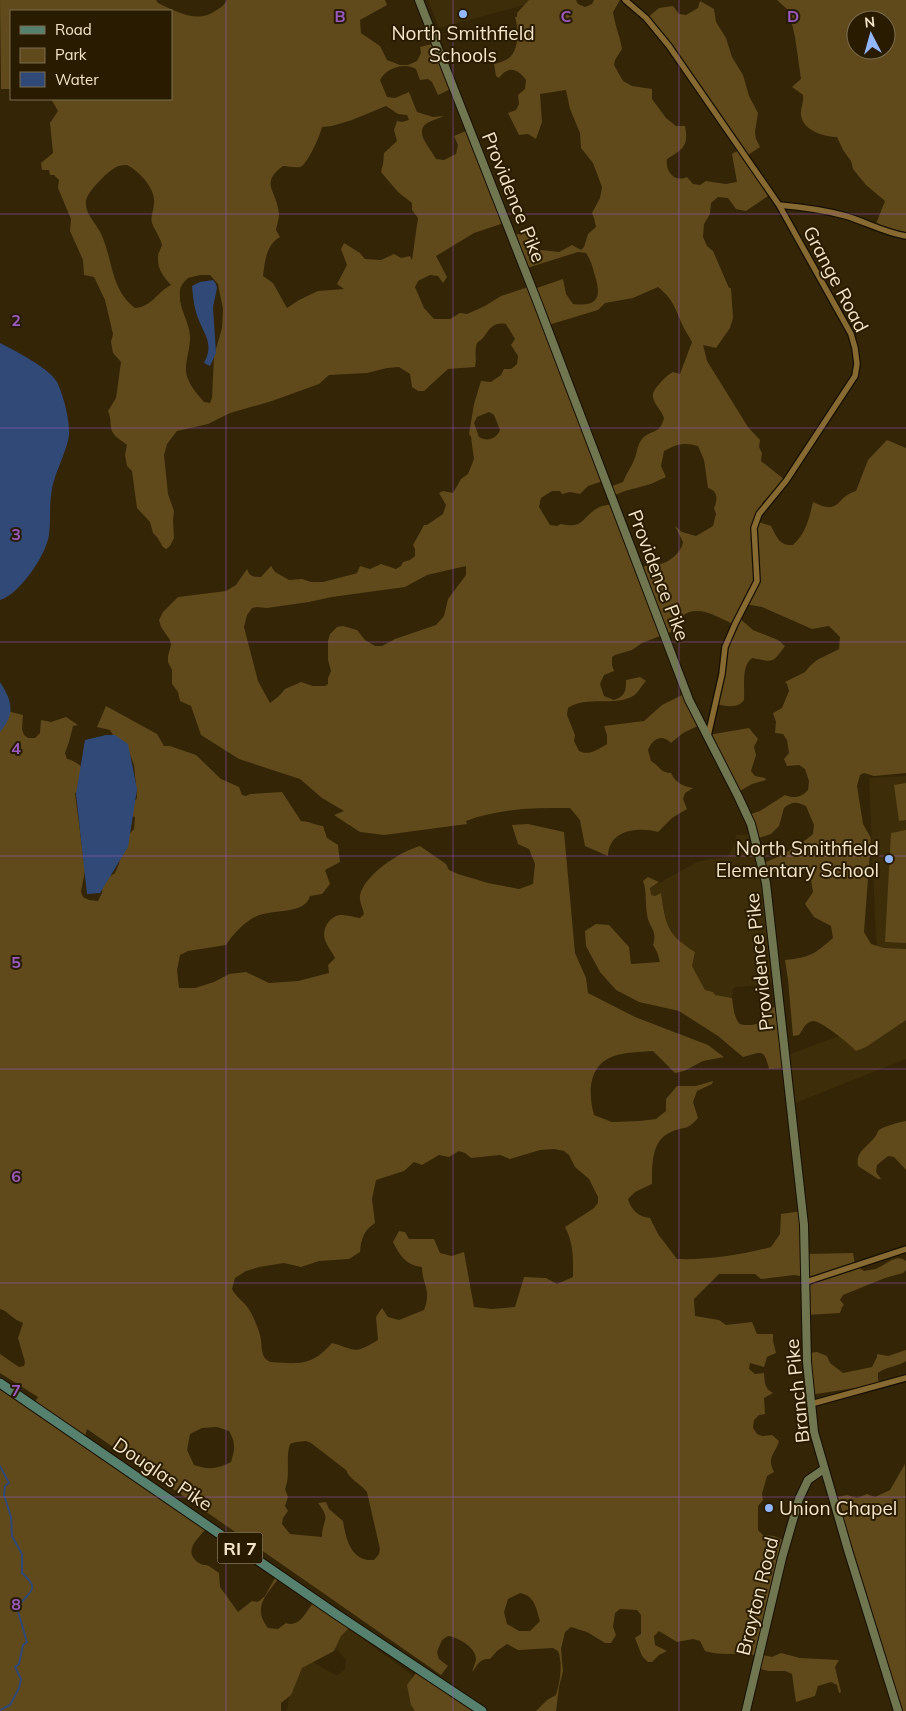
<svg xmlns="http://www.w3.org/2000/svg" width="906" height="1711" viewBox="0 0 906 1711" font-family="Mulish,sans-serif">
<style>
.built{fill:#3d2d09}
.green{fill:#604a1c;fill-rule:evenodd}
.water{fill:#314977}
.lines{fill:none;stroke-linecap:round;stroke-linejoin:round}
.stream{stroke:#314977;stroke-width:2}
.street-casing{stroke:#170f01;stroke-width:8}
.secondary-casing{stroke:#170f01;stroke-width:10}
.primary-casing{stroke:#170f01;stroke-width:11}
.street{stroke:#866a31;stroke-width:5.5}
.secondary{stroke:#6f7650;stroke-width:8}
.primary{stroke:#57816f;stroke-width:9}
.grid{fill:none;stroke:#995ac2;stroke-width:1;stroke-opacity:0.55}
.poi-dot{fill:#93b7fd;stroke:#291b00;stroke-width:2}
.labels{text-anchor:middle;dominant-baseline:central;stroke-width:4;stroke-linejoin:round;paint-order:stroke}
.shield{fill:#291b00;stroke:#b7a88d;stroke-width:1}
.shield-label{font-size:18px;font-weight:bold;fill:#f4e5c9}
.poi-label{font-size:19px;fill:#f4e5c9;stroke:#291b00}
.street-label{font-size:19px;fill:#f4e5c9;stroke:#291b00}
.grid-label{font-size:16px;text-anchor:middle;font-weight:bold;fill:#995ac2;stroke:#291b00;stroke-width:4;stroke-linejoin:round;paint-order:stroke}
</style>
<rect width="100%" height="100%" fill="#332506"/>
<!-- built -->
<path class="built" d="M 428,0 L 544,0 L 439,28 Z
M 906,776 L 906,1059 L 795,1103 L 790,1054 L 894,1016 L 876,940 L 869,778 Z
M 753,832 L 756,839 L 777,981 L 762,985 L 736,987 L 733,989 L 732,998 L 721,997 L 715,995 L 713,992 L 705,990 L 692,966 L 695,952 L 679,942 L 667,926 L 661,893 L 655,896 L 651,896 L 650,888 L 697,862 L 708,859 L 727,857 L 734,846 L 736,835 L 744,835 Z
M 333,1617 L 412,1675 L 416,1711 L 287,1711 L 292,1671 L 309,1660 L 334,1674 L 338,1675 L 345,1669 L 346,1660 L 333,1645 Z"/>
<!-- green -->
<path class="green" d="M 0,0 L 156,0 L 158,3 C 175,11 198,24 215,11 C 220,8 224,6 227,0 L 385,0 L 387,5 L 360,20 L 361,33 L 380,46 L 387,60 L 400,65 L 408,65 L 417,61 L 421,53 L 420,47 L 436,43 L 453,88 L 438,95 L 432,82 L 428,79 L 420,80 L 416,69 C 405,62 386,68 380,80 L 387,97 L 395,98 L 409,92 L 417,112 L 433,117 L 444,116 C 439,119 434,119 429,122 C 412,131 430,147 436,159 L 444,160 L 456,154 L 458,145 L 454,136 L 468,130 L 504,223 L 474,233 L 436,256 L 447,277 L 443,283 L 438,276 L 430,275 L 418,281 L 415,287 L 424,308 L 434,319 L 450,319 L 460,313 L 467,314 L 485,306 L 501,296 L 528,287 L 531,290 L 563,279 L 566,294 L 573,304 C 597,307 602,298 595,276 C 593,268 591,260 586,253 L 578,252 L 524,269 L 510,237 L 529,230 L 531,234 L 536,236 L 536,244 L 540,250 L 559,252 L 572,245 L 581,250 L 584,247 L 588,234 L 596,227 L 594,218 L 592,213 L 600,198 L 602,187 L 593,163 L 581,148 L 580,133 L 570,109 L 566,90 L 540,94 L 542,122 L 536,139 L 528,134 L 519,135 L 508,113 L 516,110 L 519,104 L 518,95 L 525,89 L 526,80 C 518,69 508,65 499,78 L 496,76 L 494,64 C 499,63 505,61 509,58 C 519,50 519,29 515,17 L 517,17 L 517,13 L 529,0 L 576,0 L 578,4 L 585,7 L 592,4 L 594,0 L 620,0 L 613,12 C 615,26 620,36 622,49 L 615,60 L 614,65 L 623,81 L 632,86 L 652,89 L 652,99 L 666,118 L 676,126 L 685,126 C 689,146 683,149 667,159 C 665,171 674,183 687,177 L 693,184 L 700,185 L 706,181 L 726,184 L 737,182 L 732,154 L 740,149 L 647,18 L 659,8 L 673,6 L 679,14 L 686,15 L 698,8 L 700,1 L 714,9 L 716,22 L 726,38 L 732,57 L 743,75 L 749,96 L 758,113 L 755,132 L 756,139 L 760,147 L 748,155 L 771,194 L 746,211 L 736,209 L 728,198 L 718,197 L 711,203 L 710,214 L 704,224 L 703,237 L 707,246 L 713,251 L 729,288 L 731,288 L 733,318 L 730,328 L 716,348 L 703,345 L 707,361 L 748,427 L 760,440 L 759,447 L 762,453 L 761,461 L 785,480 L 763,502 L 756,521 L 771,526 C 777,537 779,546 793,545 C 806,533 809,519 813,502 C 841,516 835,497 856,491 L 868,460 L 887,440 L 906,448 L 906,773 L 874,776 L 864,773 L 860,775 L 857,786 L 863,824 L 871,838 L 864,932 L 871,944 L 884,948 L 906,949 L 906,1020 L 866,1047 L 856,1051 C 850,1044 820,1020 813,1021 C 805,1022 803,1030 799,1035 L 793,1036 L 788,980 L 785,960 C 811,957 813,955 833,938 L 831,926 L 814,917 L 805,904 L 813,892 L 809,869 C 799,863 777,872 765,874 L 763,863 C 780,857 799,846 813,834 L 814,825 L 806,806 C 796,802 793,801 784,808 L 779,826 L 771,834 L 756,839 L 748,815 L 760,811 L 785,795 C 794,799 802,797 808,790 L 809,781 L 805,769 L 799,765 L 787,766 L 784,759 L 789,753 L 787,740 L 783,734 L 775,733 L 776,722 L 773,713 L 782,708 L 789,691 L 787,684 L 785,682 L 805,672 L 810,666 L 817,660 L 839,649 L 840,637 L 829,626 L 812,629 L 762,607 L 745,604 L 738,617 L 753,630 L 778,640 L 785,646 C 772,664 774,662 752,658 C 741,666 745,687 744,700 C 738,709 726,706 716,704 L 721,674 L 733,624 C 717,617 697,603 681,617 L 681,628 L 642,643 L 632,650 L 615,655 L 612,657 L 612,665 L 614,671 L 604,675 L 600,684 L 604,696 L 614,700 C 625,696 626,692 626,680 L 640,677 L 646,681 C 642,685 638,693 633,696 C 613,707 587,695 568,708 L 567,715 L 575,735 L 574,741 L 579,751 C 589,756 597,750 607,744 L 607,735 L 604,726 L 644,721 L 662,705 L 686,693 L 700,725 L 683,733 L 671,743 C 662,733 652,739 648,750 L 651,761 C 659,765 660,773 671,773 C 676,783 682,786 693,788 L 685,793 L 683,799 L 687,809 L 672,818 L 658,832 C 639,827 609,829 608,856 L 585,846 L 580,820 L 570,808 C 535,808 499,808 466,821 L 467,824 L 384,835 L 360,832 L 334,815 L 344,811 L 322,798 L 300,779 L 239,759 L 201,735 L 191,706 L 180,701 L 178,692 L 172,684 L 172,670 L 168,662 L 168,656 L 171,645 L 170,640 L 161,627 L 159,620 L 163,612 L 178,597 L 226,591 L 236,585 L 247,569 C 250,577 253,577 261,577 L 271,566 L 275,572 L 289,580 L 302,579 L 311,582 L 323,582 L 354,574 L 357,573 L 360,566 L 370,569 L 381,564 L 396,569 L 401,566 L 403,562 L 410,560 L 415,556 L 415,549 L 413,545 L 424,525 L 427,525 L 443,514 L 446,505 L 439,493 L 443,491 L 453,493 L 461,479 L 468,474 L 474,459 L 471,437 L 469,434 L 474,404 L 481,381 L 491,382 L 501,375 L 504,369 L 511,369 L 517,364 L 518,356 L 511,345 L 515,339 L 506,324 C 488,321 489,336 477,343 C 474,351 477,359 475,367 L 448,369 L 424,391 L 418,391 L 412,387 L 410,374 L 399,367 L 387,368 L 367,373 L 329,375 L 319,384 L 272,401 L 230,413 L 208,424 L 177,431 L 167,444 L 164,455 L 168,494 L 174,511 L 173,520 L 174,538 L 170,546 L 166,549 L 163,547 L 157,537 L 153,533 L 150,522 L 137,508 L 132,471 L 127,466 L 125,455 L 127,445 C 121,440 111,435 111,427 C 110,420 111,419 108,411 L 116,398 L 121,362 L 113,353 L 111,342 L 113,334 L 105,300 L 94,277 L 84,275 L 83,260 L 70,231 L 71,219 L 58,188 L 59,180 L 54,175 L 50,175 L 49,170 L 42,170 L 41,163 L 53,153 L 50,123 L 58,111 L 51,99 L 171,99 L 171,11 L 11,11 L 11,89 L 1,89 ZM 386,106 L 398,114 L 407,115 L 409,120 L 402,122 L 397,121 L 394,130 L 397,141 L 384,153 L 383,164 L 381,172 L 398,192 L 412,203 L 412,210 L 418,218 L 412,260 L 410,256 L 401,258 L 394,254 L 381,260 L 365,259 L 360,253 L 344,243 L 341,249 L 347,265 L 337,284 L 344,289 L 318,291 L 299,300 L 287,308 L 273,283 L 263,276 C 265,261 266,245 280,237 L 276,230 C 277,224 279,219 279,214 C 277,190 259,184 283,166 C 289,166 297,169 302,166 C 309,160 320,136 322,127 L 332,126 L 352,120 ZM 127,165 C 139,171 156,189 154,203 C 154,210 150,216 152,223 C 155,231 160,237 162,245 C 161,249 158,253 158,256 C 157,269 163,276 171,285 C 158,291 152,307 135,308 C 111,290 113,261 102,236 C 98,225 84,214 86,201 C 87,192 110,168 119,166 C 122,165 125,165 127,165 ZM 200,275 L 210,275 L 218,284 L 223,309 L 222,328 L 214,356 L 212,398 L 210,403 L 204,402 C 198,395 191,387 188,379 C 182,367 191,350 190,336 C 189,320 178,308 180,291 C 180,286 184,282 188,278 ZM 658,287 C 673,299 675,308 682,324 C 685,331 689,336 692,342 L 680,374 L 673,372 C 667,375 651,390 653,397 C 654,404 662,411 664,418 C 660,435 651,429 642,439 C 638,444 637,451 635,458 C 632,466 626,474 623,482 L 607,488 L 610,497 L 625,491 L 651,484 L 666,477 L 661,466 L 664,451 C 677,444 684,442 698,446 L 704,460 L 708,488 C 718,491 718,499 714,508 L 716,514 L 713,526 L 696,536 L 682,532 L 675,526 L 683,542 C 682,551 670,562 661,564 C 653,566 645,565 637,568 L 612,504 C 607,505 600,506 596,509 C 581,519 583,529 561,524 L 557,526 L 550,525 L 539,507 L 541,498 L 552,491 L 560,491 L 562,494 L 570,492 L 580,494 L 588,486 L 603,481 L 545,326 L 598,310 L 605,303 L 633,298 ZM 489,412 L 494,415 L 500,430 C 496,439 488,442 479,437 L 474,423 L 477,417 ZM 466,566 L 466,575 L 448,599 L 444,616 L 436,625 L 395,639 L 382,646 L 375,646 L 365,640 L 357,630 L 343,626 L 337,627 L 330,634 L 328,641 L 328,660 L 331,671 L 328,678 L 328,684 L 325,686 L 313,686 L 301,682 L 285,689 L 279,696 L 270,703 L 258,681 L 244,627 L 247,615 L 252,608 L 257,607 L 267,608 L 309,602 L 332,597 L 405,587 L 427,575 Z
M 777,0 L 906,0 L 906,235 L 875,226 L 885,201 L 866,185 L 853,169 L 851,161 L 843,150 L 837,137 C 825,137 803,131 801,115 C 800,109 804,103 803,95 L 792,87 L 801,79 L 795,37 L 789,11 ZM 856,20 L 886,20 L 886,50 L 856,50 Z
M 106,706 L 157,734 L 164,746 L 170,746 L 196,755 L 221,779 L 239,787 L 242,795 L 246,796 L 250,794 L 282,792 L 301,821 C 309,821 314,825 323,826 L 327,838 L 338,845 L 340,862 L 325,870 L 330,884 L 322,894 L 310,896 C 305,915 272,909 257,916 C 245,921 233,934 226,945 L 188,951 L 180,955 L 177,970 L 179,988 L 195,988 L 214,982 L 229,974 L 246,972 L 269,983 L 298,981 L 329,973 L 328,965 L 335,958 C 332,952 327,946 325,940 C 322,931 327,920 336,916 C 343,913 353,917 360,918 L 364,914 C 363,908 359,902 360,895 C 365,874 401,851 420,846 L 446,864 L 449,870 L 458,874 L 488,883 L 519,889 L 533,884 L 535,864 L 529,849 L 518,844 L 512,825 L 528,824 L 564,832 L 575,953 L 586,978 L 588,993 L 635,1017 L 708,1045 L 724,1057 L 703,1061 L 684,1071 L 675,1073 L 653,1051 C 641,1052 625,1052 614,1056 C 588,1065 588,1093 594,1115 L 612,1122 L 640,1121 L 656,1119 L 666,1111 L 666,1099 L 677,1086 L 696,1086 L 713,1081 L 712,1084 L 697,1091 L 693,1102 L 698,1118 C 685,1132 687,1125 671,1132 C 651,1140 652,1166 652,1184 L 635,1192 L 628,1199 C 631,1210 639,1217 650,1218 L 658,1234 L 677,1259 C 708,1260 741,1255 771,1247 L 780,1234 L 781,1214 L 802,1211 L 805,1254 L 853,1253 L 855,1265 L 864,1271 C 868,1270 872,1270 876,1269 C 886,1265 896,1253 906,1261 L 906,1270 L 903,1273 L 885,1278 L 843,1295 L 840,1300 L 844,1305 L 842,1307 L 840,1313 L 807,1315 L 806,1277 L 794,1275 L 761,1279 L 755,1274 L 719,1274 L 694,1299 L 695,1316 L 719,1320 L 726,1325 L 752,1322 L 757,1334 L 773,1334 L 773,1341 L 776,1353 L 767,1357 L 764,1367 L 750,1363 L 749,1369 L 755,1374 L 764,1373 C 765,1383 764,1388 773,1393 L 764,1398 L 765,1414 L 759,1415 L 754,1420 L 753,1428 L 757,1434 L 762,1436 L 772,1435 L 779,1441 C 776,1453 766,1457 774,1472 L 767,1476 L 762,1494 L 763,1500 L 758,1506 L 758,1530 L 763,1535 L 774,1536 L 786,1541 L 759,1654 L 772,1657 L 781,1653 L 800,1658 L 839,1660 L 835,1667 L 841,1692 L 839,1693 L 837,1685 L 831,1682 L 818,1686 L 815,1696 L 796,1702 L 792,1674 L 785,1671 L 769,1671 L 756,1668 L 758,1656 C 739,1651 725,1657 705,1651 L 700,1641 L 693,1639 L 677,1642 L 659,1631 L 654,1636 L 655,1645 L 667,1651 L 659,1655 L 652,1662 L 648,1662 L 642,1656 L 635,1638 L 641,1634 L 641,1615 L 637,1610 L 620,1609 L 615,1613 L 613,1627 L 616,1635 L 611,1643 L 605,1643 L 587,1632 L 571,1627 L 565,1632 L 561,1649 L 563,1671 L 559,1687 L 556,1711 L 536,1711 L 547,1700 L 556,1695 C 560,1682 563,1663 558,1651 L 553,1648 L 518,1650 L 507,1644 L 497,1651 L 490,1659 C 479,1658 478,1665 472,1672 C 473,1668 475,1664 476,1660 C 477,1648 458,1637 448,1636 L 442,1640 L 437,1652 L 439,1659 L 448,1666 L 441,1675 L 87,1429 L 85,1436 L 207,1528 C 197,1539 181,1553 201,1564 C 205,1566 205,1564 209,1566 C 212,1568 216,1571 219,1573 L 220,1587 L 238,1612 L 252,1601 L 258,1602 L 265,1596 L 276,1576 L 279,1578 C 266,1595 252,1608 268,1628 L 278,1629 L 286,1623 C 299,1628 306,1612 313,1603 L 349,1628 L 341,1636 L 334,1651 L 302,1668 L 291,1695 L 281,1703 L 281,1711 L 0,1711 L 0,1382 L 35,1402 L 38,1397 L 0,1373 L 0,1354 L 19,1367 L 24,1366 L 25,1362 L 18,1338 L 23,1323 C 13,1320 8,1311 0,1309 L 0,727 L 6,712 L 11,712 L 23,715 L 22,729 L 24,735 L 28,738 L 35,738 L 40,733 L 41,720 L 51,722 L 66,717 L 78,725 L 73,726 L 69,742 L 65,753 L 67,759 C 76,760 88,771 91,780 C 92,780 91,787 91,788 L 75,793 L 85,871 L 81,892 L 83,897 L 89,900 L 98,901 L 102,893 L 103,881 L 115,873 L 119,864 L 124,840 L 134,829 L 135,817 L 128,815 L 127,799 L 136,800 L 137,797 L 134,765 L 128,749 L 118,743 L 110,730 L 97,727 ZM 554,1149 L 564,1151 L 569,1155 L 575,1167 L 589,1179 L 598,1197 L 598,1203 L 594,1208 L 565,1227 C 574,1244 573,1259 573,1277 L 557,1284 L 546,1278 L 524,1277 L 515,1307 L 492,1309 L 474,1307 L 464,1252 L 452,1256 L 440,1253 L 434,1239 L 409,1239 L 405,1232 L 399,1231 L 393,1242 C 400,1256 406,1265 422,1267 C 422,1285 432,1289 424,1310 L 399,1320 L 388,1317 L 382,1308 L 376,1317 L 378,1340 C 353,1355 357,1350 332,1343 C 312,1366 300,1364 271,1362 C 259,1358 263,1345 260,1335 C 257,1325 252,1312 245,1304 C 240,1299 235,1295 232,1289 L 235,1278 L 246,1271 L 259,1267 L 284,1263 L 301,1267 L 319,1261 L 349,1259 L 360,1252 C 361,1239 364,1230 375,1223 L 372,1199 L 376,1180 L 404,1171 L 414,1162 L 422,1165 L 439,1155 L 449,1157 L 459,1151 L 465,1153 L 471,1158 L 500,1155 L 510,1159 L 540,1150 ZM 217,1427 L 229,1431 C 236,1443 235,1449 231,1462 C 218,1469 208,1470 194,1465 L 187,1450 L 190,1434 L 202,1428 ZM 306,1441 L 311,1443 L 346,1470 C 350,1480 361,1484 367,1492 L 380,1549 L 379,1554 L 374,1560 C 351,1562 346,1539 343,1521 L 329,1509 L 326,1502 L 318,1503 C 332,1521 322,1518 322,1537 L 290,1534 L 282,1524 L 283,1518 L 288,1511 L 285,1506 L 288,1497 L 285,1489 C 291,1475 285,1459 290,1444 L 296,1442 ZM 520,1593 C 535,1596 536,1608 540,1621 L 530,1631 L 519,1631 L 507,1624 L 504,1612 L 508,1599 Z
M 749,728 L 758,739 L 754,747 L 756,755 L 751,771 L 755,776 L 765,778 L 766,780 L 752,784 L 738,792 L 708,735 Z
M 906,783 L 906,820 L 899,821 L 894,785 Z
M 906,830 L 906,943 L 885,942 L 891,833 Z
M 648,877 L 659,882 L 650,888 L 651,895 L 655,896 L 661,893 C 666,925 666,934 695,952 L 692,966 L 705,990 L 713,992 L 715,995 L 732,998 C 733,1005 734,1019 740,1024 C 742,1025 746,1025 748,1025 C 761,1025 763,1021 763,1008 L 780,1007 L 787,1068 L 769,1069 C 764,1048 762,1052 743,1057 L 718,1036 L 679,1011 L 639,1002 L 616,990 L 600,972 L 586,946 L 585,931 L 596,924 L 609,925 L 629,947 L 631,964 L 660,962 L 657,952 L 653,945 C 658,929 648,927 647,914 C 645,902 647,892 643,881 Z
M 906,1121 L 906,1170 L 894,1157 L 888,1156 L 877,1165 L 876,1172 L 881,1179 L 878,1179 L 858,1166 C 855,1152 867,1147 875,1137 C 877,1135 877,1132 879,1130 C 885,1126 899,1122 906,1121 Z
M 906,1350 L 906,1361 C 897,1367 887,1366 878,1373 L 878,1379 L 880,1384 L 810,1395 L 808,1353 L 817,1352 L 827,1356 L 830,1363 L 843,1373 L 872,1367 L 877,1357 L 877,1354 L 888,1356 Z
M 905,1464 L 906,1711 L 898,1711 L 833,1498 L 847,1495 L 857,1498 L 867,1494 L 875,1497 L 890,1490 Z
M 416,1673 L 472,1709 L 471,1711 L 415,1711 L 411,1705 L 407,1685 Z"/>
<!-- water -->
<path class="water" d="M 213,280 L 216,284 L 217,288 L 213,307 L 216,353 L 210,366 L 204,363 C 214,344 205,336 198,318 C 194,307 193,297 192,286 L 200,282 Z
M 0,343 C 15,351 48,367 57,382 C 63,394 70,420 69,434 C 68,449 55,472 52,489 C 49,503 51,519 49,535 C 46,555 20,594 0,600 Z
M 0,682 C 12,701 16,713 0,732 Z
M 106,735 L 115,735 L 128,744 L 137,789 L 128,847 L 100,893 L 87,894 L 76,794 L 85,740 Z"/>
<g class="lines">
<!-- stream -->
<path class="stream" d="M 0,1466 L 9,1483 L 5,1486 L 4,1495 L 11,1517 L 12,1536 L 22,1554 L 22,1573 C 42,1591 29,1590 17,1608 L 27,1642 L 23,1645 L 19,1664 L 15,1667 L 21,1679 L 19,1688 L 10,1705 L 0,1710"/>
<!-- street casing -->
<g class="street-casing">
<path id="street" d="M 625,0 L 646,18 L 669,46 L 779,205 L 851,334 L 855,348 L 857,364 L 855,376 L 786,481 L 759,514 L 754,528 L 757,581 L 735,624 L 725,647 L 722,674 L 708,736
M 779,205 C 802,207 824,210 846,216 C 866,222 885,233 906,236
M 806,1282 L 906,1249
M 811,1404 L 906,1378"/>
</g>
<!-- secondary casing -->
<g class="secondary-casing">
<path id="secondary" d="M 419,0 L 537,301 L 689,700 L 738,796 L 751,824 L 766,883 L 804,1225 L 807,1362 L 814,1432 L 848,1550 L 898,1711
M 746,1711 L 782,1558 L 799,1499 L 808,1480 L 824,1469"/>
</g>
<!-- primary casing -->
<g class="primary-casing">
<path id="primary" d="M 0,1383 L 336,1614 L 482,1711"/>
</g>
<!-- street -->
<use href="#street" class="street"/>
<!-- secondary -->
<use href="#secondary" class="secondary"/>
<!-- primary -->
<use href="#primary" class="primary"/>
</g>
<!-- grid -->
<path class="grid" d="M 226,0 L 226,1711M 453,0 L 453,1711M 679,0 L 679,1711M 0,214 L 906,214M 0,428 L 906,428M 0,642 L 906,642M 0,856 L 906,856M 0,1069 L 906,1069M 0,1283 L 906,1283M 0,1497 L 906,1497"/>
<!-- markers -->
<g class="poi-dot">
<circle cx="463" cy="14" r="5"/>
<circle cx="889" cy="859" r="5"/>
<circle cx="769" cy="1508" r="5"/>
</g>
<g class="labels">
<!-- shield labels -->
<rect class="shield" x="217.5" y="1532.5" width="45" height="31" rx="4"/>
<g class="shield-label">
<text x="240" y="1548">RI 7</text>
</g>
<!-- poi labels -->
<g class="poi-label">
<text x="463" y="33">North Smithfield<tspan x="463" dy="22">Schools</tspan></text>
<text x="879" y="848" text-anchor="end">North Smithfield<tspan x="879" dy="22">Elementary School</tspan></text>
<text x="779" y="1508" text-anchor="start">Union Chapel</text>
</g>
<!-- street labels -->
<g class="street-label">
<text transform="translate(514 197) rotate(68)">Providence Pike</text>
<text transform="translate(836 279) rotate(62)">Grange Road</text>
<text transform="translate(659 575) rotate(69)">Providence Pike</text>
<text transform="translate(759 962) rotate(-96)">Providence Pike</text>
<text transform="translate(797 1391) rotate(-96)">Branch Pike</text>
<text transform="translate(163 1474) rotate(34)">Douglas Pike</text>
<text transform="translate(757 1596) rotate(-76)">Brayton Road</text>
</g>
</g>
<g class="grid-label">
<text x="340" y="22">B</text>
<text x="566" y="22">C</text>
<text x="793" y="22">D</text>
<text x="16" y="326">2</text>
<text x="16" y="540">3</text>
<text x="16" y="754">4</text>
<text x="16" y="968">5</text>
<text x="16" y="1182">6</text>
<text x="16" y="1396">7</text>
<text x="16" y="1610">8</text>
</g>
<!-- legend -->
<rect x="10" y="10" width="162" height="90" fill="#291b00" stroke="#7a6c50"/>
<rect x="20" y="26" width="25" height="8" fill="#57816f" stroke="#7a6c50"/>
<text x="55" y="35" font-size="15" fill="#f4e5c9">Road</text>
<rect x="20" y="48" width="25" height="15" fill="#604a1c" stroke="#7a6c50"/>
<text x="55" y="60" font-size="15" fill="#f4e5c9">Park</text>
<rect x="20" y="72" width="25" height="15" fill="#314977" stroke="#7a6c50"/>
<text x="55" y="85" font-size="15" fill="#f4e5c9">Water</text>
<!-- north arrow -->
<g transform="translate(871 35) rotate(354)"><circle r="24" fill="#291b00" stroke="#7a6c50"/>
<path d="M0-4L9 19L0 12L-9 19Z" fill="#93b7fd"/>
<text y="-8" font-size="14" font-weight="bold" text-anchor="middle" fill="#f4e5c9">N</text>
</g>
</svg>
